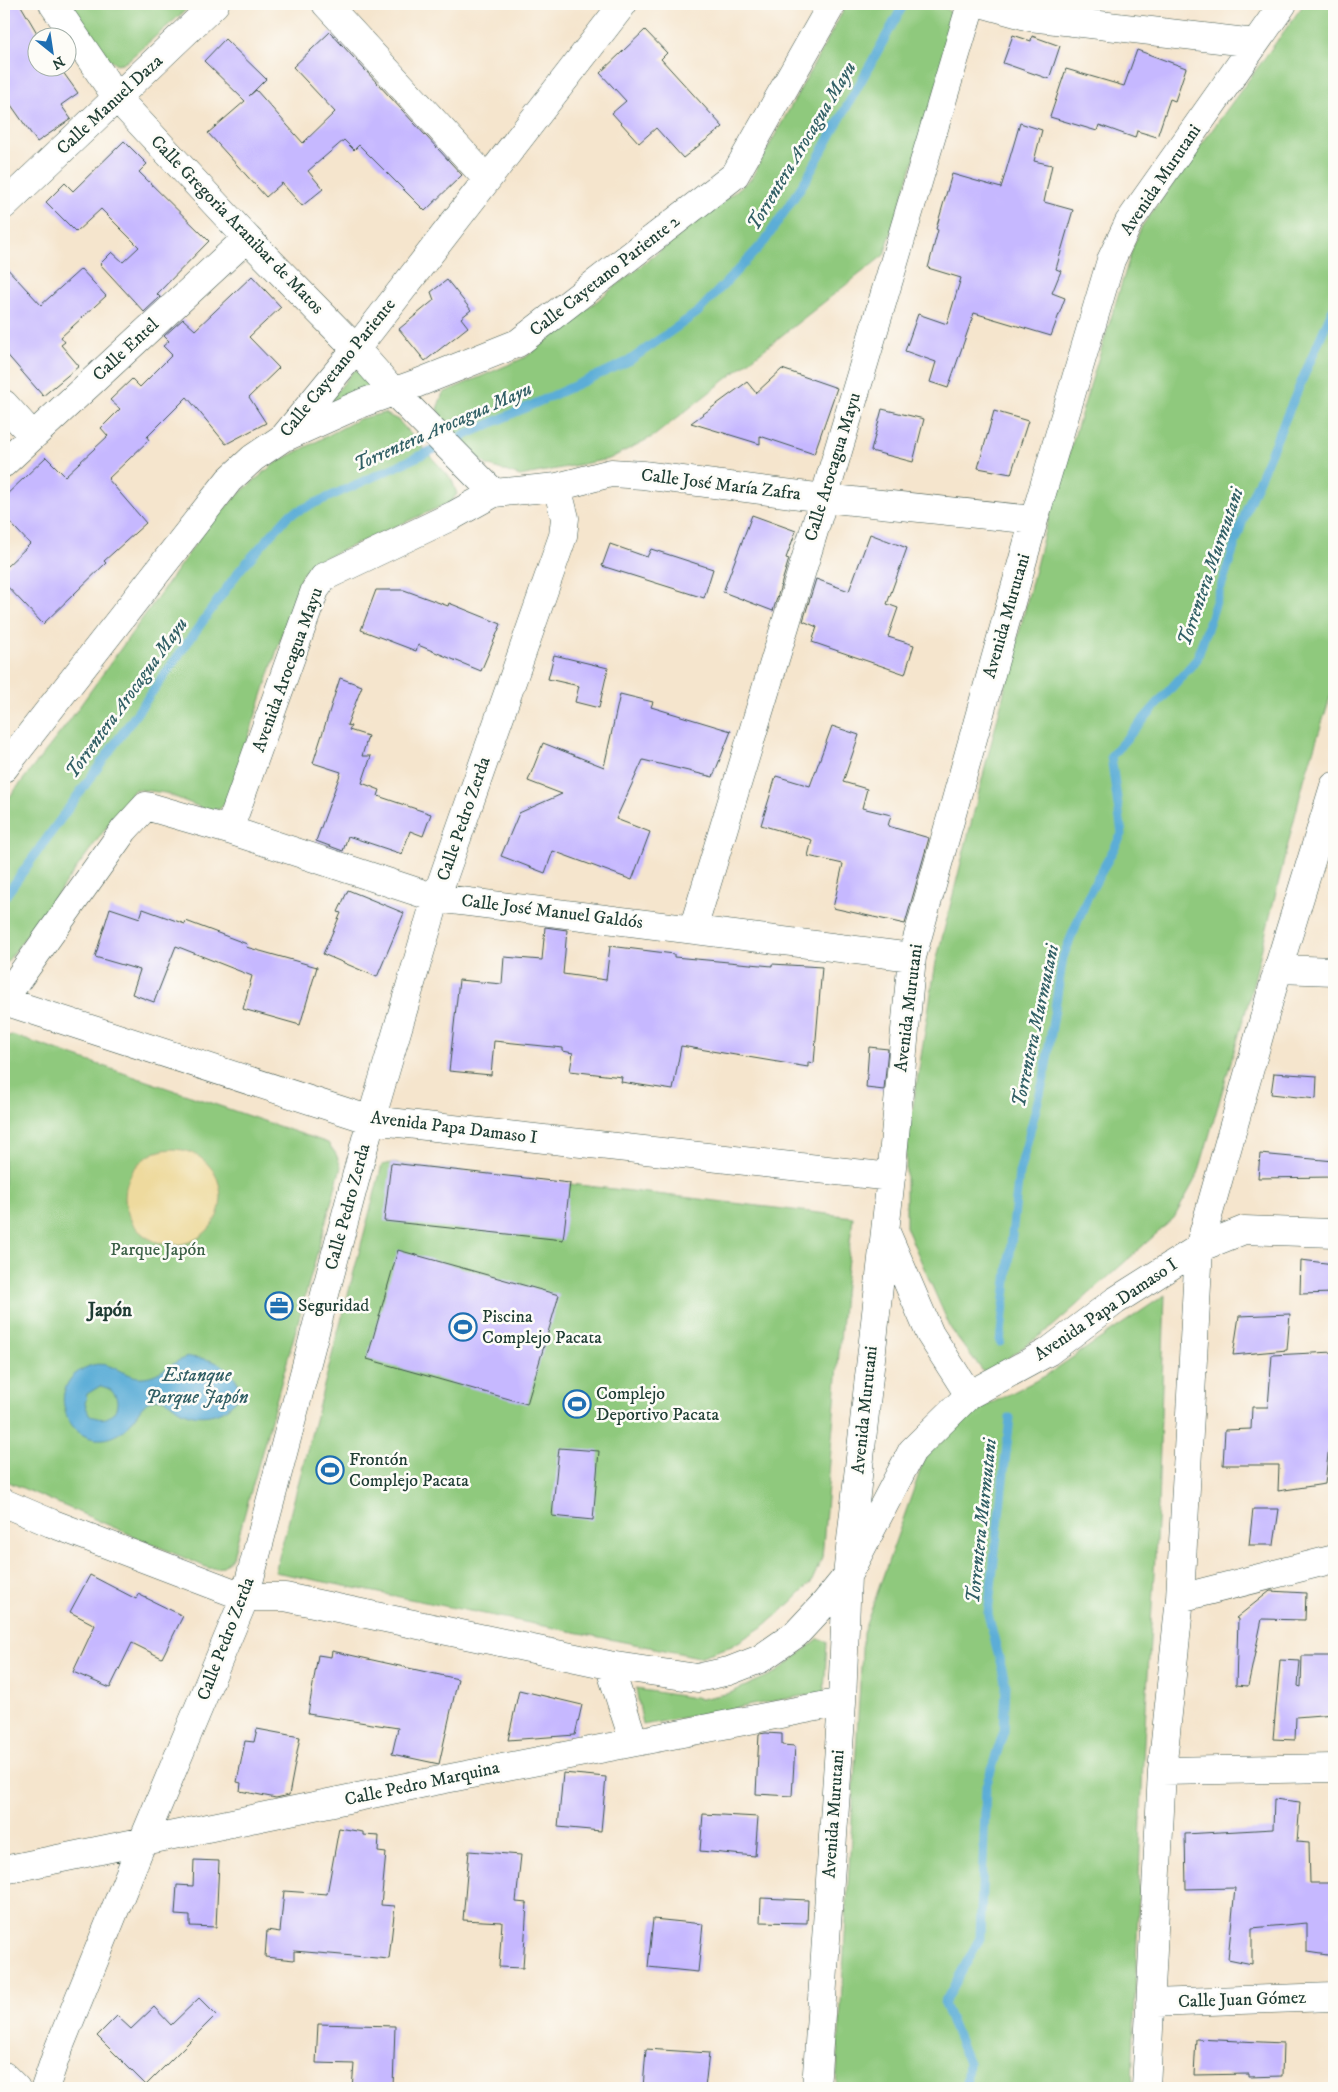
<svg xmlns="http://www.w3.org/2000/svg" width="1338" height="2092" viewBox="0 0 1338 2092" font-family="'IM FELL DW Pica',serif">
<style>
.green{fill:#8fc97d;stroke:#578358}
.sand{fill:#eeda9e;stroke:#868c69}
.water{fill:#5cadd7;stroke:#3e7586;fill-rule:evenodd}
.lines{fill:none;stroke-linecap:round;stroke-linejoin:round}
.stream{stroke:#5cadd7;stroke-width:9}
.building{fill:#c6b8ff}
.minor-casing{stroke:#3f564b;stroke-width:29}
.minor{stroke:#fff;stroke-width:28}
.labels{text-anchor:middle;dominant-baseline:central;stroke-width:5;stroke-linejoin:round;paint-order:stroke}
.street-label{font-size:18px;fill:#1f3d34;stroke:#fdfcf7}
.park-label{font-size:18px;fill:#3b6046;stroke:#fdfcf7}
.poi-label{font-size:18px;fill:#1f3d34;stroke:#fdfcf7;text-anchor:start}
.water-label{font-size:19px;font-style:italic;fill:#315f65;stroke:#fdfcf7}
.neighbourhood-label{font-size:19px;font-weight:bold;fill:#1f3d34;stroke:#fdfcf7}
</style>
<rect width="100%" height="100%" fill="#fdfcf7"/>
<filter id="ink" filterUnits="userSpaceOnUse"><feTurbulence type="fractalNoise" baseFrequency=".02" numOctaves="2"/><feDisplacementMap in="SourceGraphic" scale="10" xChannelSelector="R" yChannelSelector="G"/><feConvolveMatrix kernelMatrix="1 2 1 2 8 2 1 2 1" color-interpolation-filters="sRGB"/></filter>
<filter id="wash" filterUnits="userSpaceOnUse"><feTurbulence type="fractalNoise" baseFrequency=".0096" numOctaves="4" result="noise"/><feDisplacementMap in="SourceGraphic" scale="20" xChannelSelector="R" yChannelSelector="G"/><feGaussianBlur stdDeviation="1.12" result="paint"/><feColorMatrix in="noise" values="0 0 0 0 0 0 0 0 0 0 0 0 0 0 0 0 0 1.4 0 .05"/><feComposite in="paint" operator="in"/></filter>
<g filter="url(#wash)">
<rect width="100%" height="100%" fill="#f5e5cd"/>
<!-- green -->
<path class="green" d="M 70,4 L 193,4 L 126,62 L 117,64 L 109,60 Z
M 847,4 L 941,4 L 950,12 L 955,29 L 884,255 L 654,436 L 609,459 L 520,476 L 487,465 L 468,451 L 446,424 L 437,409 L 443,393 L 526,357 L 751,179 Z
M 1304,4 L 1334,4 L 1334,685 L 1304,780 L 1249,1000 L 1198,1174 L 1174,1218 L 1052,1327 L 985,1374 L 951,1329 L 906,1227 L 906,1151 L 936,962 L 1044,534 L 1133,247 L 1142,226 Z
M 355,369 L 372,386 L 323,409 Z
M 384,413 L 398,420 L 452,480 L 457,494 L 451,502 L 322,559 L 302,574 L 228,799 L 220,809 L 207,810 L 165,793 L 135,789 L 4,966 L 4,804 L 67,724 L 211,522 L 242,491 L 274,464 L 359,419 Z
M 12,1035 L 328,1143 L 336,1154 L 341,1167 L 233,1556 C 226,1566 221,1569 208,1568 L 4,1480 L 4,1037 Z
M 391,1163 L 853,1217 L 844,1293 L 822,1558 L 811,1583 L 792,1602 L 765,1625 L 732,1646 L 699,1657 L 275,1572 L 382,1165 Z
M 1165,1295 L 1158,1506 L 1143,1759 L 1132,2088 L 836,2088 L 863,1633 L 925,1457 L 974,1412 L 1045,1376 Z
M 819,1638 L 827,1642 L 824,1692 L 643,1725 L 636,1689 L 701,1699 L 730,1693 L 777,1672 Z"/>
<!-- sand -->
<path class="sand" d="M125 1197a48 48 0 1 1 96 0a48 48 0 1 1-96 0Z"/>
<!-- water -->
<path class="water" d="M 188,1357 C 209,1358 228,1363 238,1383 C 241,1389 240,1395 236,1400 C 223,1416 199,1420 181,1411 C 172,1406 165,1396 155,1399 C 142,1402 137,1416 129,1425 C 117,1438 100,1443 85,1436 C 75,1431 67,1421 65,1410 C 62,1400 63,1390 69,1381 C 72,1376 77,1372 83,1369 C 109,1354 121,1379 144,1377 C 160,1376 172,1361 188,1357 ZM 100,1386 C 131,1391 115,1432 89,1414 L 85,1404 L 87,1394 Z"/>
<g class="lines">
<!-- stream -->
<path class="stream" d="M 4,898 L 239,571 L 289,515 L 629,361 L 698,312 L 765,241 L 807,178 L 904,4
M 1000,1342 L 1019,1173 L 1044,1078 L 1063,957 L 1088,896 L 1122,834 L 1111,756 L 1197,659 L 1247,508 L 1334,306
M 966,2088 L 968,2063 L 944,2004 L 980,1938 L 986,1786 L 1004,1731 L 1006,1685 L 988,1614 L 1010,1418"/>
</g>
<g id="blocks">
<!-- building -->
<path class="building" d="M 4,4 L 20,4 L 40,38 L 38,38 L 38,68 L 60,68 L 78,93 L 61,105 L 71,119 L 37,142 L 4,95 Z
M 645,30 L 667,53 L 661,59 L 723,127 L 683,158 L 656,128 L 639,143 L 612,113 L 626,101 L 600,73 Z
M 330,32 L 462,175 L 425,211 L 359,145 L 354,150 L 344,140 L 308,171 L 323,189 L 302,206 L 282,183 L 266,197 L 208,133 L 245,101 L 204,61 L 225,39 L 266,79 L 249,96 L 256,90 L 303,143 L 335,112 L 293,67 Z
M 1013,35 L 1031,41 L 1032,36 L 1060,46 L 1049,79 L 1003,63 Z
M 1137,50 L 1186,68 L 1175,101 L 1170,99 L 1157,137 L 1137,131 L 1135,138 L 1099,125 L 1097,131 L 1050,117 L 1066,69 L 1124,86 Z
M 1020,123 L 1042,130 L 1034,161 L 1052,165 L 1044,202 L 1073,210 L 1056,269 L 1061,271 L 1052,293 L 1065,298 L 1051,336 L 974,313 L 948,388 L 930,382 L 936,362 L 905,351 L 918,314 L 947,324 L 961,278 L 928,268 L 938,230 L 936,229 L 952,174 L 1001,188 Z
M 124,141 L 147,164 L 139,172 L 209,241 L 157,294 L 160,297 L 144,312 L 100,264 L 112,252 L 123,262 L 139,247 L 101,209 L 76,232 L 46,202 L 65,183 L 73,191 Z
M 4,265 L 41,305 L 81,269 L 106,296 L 61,337 L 65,342 L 61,345 L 79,366 L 43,396 L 4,351 Z
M 252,276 L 281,307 L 249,337 L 279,368 L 249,397 L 266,423 L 226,444 L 187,397 L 147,437 L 149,440 L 108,479 L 146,523 L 104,561 L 106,563 L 43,624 L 4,583 L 4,569 L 30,544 L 4,516 L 4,497 L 46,457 L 65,476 L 108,436 L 101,428 L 120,409 L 110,400 L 132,379 L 140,387 L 172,355 L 163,346 L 169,341 L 164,336 L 183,319 L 195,330 Z
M 447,280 L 471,310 L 461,318 L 468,327 L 425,361 L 399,329 L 434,300 L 431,292 Z
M 782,369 L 837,388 L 814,454 L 760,436 L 760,444 L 691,423 L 747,382 L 756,393 Z
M 882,409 L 924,419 L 913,462 L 871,451 Z
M 994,411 L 1028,421 L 1011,474 L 978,468 Z
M 752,515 L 796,531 L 786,558 L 789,559 L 773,611 L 723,592 Z
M 870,534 L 907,548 L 887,604 L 898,608 L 888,637 L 914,645 L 905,674 L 812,642 L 817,627 L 803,621 L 816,579 L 849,591 Z
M 610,544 L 647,557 L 651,549 L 713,569 L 704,598 L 602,566 Z
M 376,590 L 404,590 L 448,606 L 449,603 L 501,624 L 481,671 L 418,645 L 416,651 L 361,630 Z
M 554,655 L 608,668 L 599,708 L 575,702 L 579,686 L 548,679 Z
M 340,678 L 362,686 L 347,725 L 351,726 L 349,730 L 368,736 L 362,756 L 371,756 L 362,783 L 380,790 L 378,796 L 431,814 L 423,836 L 410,831 L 402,854 L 348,836 L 343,851 L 316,841 L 341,772 L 313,763 Z
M 620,694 L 653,702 L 651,707 L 731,731 L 713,777 L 643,760 L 616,819 L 650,832 L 632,880 L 553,851 L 545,873 L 501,856 L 519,813 L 562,794 L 528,781 L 543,743 L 604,767 Z
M 832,726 L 859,735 L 843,782 L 867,789 L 862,808 L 891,815 L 888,826 L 929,838 L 905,924 L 833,908 L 843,864 L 808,856 L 812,840 L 761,825 L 776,776 L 810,786 Z
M 348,890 L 404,913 L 377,977 L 323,954 L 341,913 L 338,912 Z
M 110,908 L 140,918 L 143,909 L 185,924 L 186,921 L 247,944 L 246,947 L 317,967 L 300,1025 L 243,1009 L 252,976 L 176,946 L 154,1002 L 132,994 L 140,970 L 95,957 Z
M 545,927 L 567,930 L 563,974 L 606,980 L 610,946 L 674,954 L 674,957 L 772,966 L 772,964 L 822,967 L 814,1063 L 808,1062 L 808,1067 L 681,1046 L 673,1090 L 621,1082 L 622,1077 L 570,1071 L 573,1053 L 563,1051 L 563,1048 L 494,1041 L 491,1075 L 449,1071 L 459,980 L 502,984 L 504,957 L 542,960 Z
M 869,1047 L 888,1049 L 884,1090 L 866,1088 Z
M 1274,1073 L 1317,1076 L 1316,1099 L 1271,1094 Z
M 1260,1154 L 1334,1161 L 1334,1177 L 1258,1178 Z
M 391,1163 L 570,1183 L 563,1240 L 384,1221 Z
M 398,1250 L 559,1295 L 527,1404 L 367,1359 Z
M 1301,1260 L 1334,1264 L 1334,1293 L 1300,1294 Z
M 1290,1314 L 1287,1350 L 1233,1355 L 1239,1316 Z
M 1334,1352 L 1334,1394 L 1325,1484 L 1278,1491 L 1279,1465 L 1223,1465 L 1225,1430 L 1251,1429 L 1252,1407 L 1268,1407 L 1272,1355 Z
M 559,1448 L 599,1451 L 593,1520 L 552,1516 Z
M 1253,1509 L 1279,1509 L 1274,1545 L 1249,1545 Z
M 90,1575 L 136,1599 L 138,1594 L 183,1616 L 162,1658 L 132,1643 L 110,1688 L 73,1672 L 95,1625 L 70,1612 Z
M 1270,1591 L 1306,1593 L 1305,1620 L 1262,1619 L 1248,1686 L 1236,1685 L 1238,1619 L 1236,1618 Z
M 332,1651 L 458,1679 L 439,1764 L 392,1754 L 398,1728 L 308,1714 L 318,1655 L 331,1657 Z
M 1302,1656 L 1334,1656 L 1334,1714 L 1296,1717 L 1295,1740 L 1273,1739 L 1280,1660 L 1300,1661 L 1298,1686 L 1301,1687 Z
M 519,1690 L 582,1705 L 575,1735 L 508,1740 Z
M 257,1729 L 300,1737 L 289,1795 L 276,1798 L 240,1791 L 241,1783 L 237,1782 L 245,1741 L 254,1742 Z
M 766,1733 L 782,1734 L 782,1745 L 795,1746 L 792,1796 L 756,1794 L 759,1734 Z
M 563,1773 L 606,1777 L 601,1831 L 558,1827 Z
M 1274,1799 L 1300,1802 L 1297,1842 L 1309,1843 L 1310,1883 L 1334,1883 L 1334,1956 L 1307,1952 L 1307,1923 L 1252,1928 L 1252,1964 L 1228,1959 L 1235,1888 L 1186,1889 L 1185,1834 L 1273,1829 Z
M 703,1814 L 758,1817 L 755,1856 L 700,1851 Z
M 339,1828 L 363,1832 L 363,1835 L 379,1836 L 378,1852 L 386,1853 L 381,1905 L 395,1906 L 389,1959 L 294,1951 L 294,1960 L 265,1957 L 267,1930 L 280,1932 L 284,1891 L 327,1894 Z
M 469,1851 L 521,1855 L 516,1902 L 527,1903 L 523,1968 L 499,1967 L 502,1922 L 463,1920 Z
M 194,1860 L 219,1861 L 216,1927 L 190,1926 L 190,1916 L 175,1915 L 177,1885 L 193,1886 Z
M 761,1898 L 808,1900 L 807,1923 L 760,1922 Z
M 653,1919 L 703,1924 L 698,1972 L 648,1967 Z
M 199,1998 L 216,2015 L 146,2085 L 97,2036 L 117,2016 L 131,2029 L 154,2007 L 171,2025 Z
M 318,2024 L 395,2026 L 393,2088 L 352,2088 L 354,2064 L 316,2063 Z
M 1196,2039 L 1283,2043 L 1282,2076 L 1249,2077 L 1249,2074 L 1194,2075 Z
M 646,2049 L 709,2053 L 705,2088 L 643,2088 Z"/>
</g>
</g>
<g filter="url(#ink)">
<use href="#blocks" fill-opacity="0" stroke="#3f564b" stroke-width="1"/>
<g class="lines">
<!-- minor casing -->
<g class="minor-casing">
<path id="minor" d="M 53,4 L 117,98 L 247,238 L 356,349 L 394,392 L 494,493
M 326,4 L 487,179
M 984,4 L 1030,17 L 1255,43
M 4,205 L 215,4
M 4,404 L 33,436
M 288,436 L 362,403 L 418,383 L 518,343 L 735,175 L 832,4
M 4,463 L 247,238
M 4,768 L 229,480 L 253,458 L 284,437 L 356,349 L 623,4
M 229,830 L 315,590 L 324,577 L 454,515 L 494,493 L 557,487 L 611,473 L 643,475 L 824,498 L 1034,520
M 693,929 L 824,498 L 971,4
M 1278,969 L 1334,971
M 4,999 L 124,830 L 146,806 L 229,830 L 436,898 L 912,957
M 4,1001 L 371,1120 L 891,1177
M 969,1395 L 1048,1352 L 1115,1301 L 1199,1248 L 1244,1230 L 1334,1233
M 4,1503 L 51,1523 L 245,1597 L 285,1597 L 609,1665 L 697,1678 L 729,1671 L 760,1659 L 796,1634 L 825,1603 L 847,1576 L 912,1451 L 969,1395 L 930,1334 L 886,1232
M 1180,1598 L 1334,1559
M 609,1665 L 634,1742
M 1162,1771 L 1334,1768
M 4,1870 L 430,1782 L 842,1702
M 1150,2003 L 1334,1997
M 4,2076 L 16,2088
M 45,2088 L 58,2050 L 142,1843 L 245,1597 L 371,1120 L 436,898 L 563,536 L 565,518 L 557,487
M 816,2088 L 842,1702 L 847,1576 L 891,1177 L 912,957 L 1034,520 L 1111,260 L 1129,222 L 1283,4
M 1146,2088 L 1162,1771 L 1180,1598 L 1199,1248 L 1278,969 L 1334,786"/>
</g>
<!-- minor -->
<use href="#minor" class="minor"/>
</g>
</g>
<!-- icons -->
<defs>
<g id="office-ring" transform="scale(1.4375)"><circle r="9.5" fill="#fdfcf7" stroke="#1f6fb2" stroke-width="1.5"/><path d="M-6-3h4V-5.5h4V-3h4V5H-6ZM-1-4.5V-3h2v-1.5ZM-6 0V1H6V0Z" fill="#1f6fb2"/></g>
<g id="stadium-ring" transform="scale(1.4375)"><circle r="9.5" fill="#fdfcf7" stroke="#1f6fb2" stroke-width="1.5"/><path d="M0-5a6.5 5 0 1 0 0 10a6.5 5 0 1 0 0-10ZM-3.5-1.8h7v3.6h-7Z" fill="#1f6fb2"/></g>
</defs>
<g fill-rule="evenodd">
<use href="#office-ring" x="279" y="1306"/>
<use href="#stadium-ring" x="463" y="1327"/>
<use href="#stadium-ring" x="577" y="1404"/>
<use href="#stadium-ring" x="330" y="1470"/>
</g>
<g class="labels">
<!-- street labels -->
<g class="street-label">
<text transform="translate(110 105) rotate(-43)">Calle Manuel Daza</text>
<text transform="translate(1161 180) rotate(-56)">Avenida Murutani</text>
<text transform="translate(237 225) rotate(46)">Calle Gregoria Aranibar de Matos</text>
<text transform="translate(605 276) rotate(-38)">Calle Cayetano Pariente 2</text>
<text transform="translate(126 350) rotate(-43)">Calle Entel</text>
<text transform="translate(338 368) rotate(-51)">Calle Cayetano Pariente</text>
<text transform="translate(833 467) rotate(-73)">Calle Arocagua Mayu</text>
<text transform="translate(721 485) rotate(7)">Calle José María Zafra</text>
<text transform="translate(1007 616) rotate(-74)">Avenida Murutani</text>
<text transform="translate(288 670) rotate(-70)">Avenida Arocagua Mayu</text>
<text transform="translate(464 819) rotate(-71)">Calle Pedro Zerda</text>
<text transform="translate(552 912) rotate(7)">Calle José Manuel Galdós</text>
<text transform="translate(909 1008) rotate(-83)">Avenida Murutani</text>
<text transform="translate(454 1128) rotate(7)">Avenida Papa Damaso I</text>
<text transform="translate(348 1207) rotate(-75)">Calle Pedro Zerda</text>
<text transform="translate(1106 1310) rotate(-34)">Avenida Papa Damaso I</text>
<text transform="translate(865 1410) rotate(-84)">Avenida Murutani</text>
<text transform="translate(226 1639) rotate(-69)">Calle Pedro Zerda</text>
<text transform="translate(422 1784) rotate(-12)">Calle Pedro Marquina</text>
<text transform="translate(834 1814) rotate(-86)">Avenida Murutani</text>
<text transform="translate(1242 2000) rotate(-2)">Calle Juan Gómez</text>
</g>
<!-- park labels -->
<g class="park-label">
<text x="158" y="1250">Parque Japón</text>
</g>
<!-- poi labels -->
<g class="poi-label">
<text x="298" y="1306">Seguridad</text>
<text x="482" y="1317">Piscina<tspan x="482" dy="21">Complejo Pacata</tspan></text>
<text x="596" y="1394">Complejo<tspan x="596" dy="21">Deportivo Pacata</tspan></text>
<text x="349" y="1460">Frontón<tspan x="349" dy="21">Complejo Pacata</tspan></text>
</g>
<!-- water labels -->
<g class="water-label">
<text transform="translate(802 146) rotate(-59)">Torrentera Arocagua Mayu</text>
<text transform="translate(443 427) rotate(-24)">Torrentera Arocagua Mayu</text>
<text transform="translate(1211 567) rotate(-71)">Torrentera Murmutani</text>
<text transform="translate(127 698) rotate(-54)">Torrentera Arocagua Mayu</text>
<text transform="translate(1036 1026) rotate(-78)">Torrentera Murmutani</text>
<text x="197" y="1375">Estanque<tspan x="197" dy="22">Parque Japón</tspan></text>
<text transform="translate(982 1521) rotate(-84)">Torrentera Murmutani</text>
</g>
<!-- neighbourhood labels -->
<g class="neighbourhood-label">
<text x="110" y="1310">Japón</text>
</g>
</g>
<!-- margin -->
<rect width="1338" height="2092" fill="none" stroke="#fdfcf7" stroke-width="20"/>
<!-- north arrow -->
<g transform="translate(52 52) rotate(150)"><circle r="24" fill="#fdfcf7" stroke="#a4b0a9"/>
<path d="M0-4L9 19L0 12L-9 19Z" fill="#1f6fb2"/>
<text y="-8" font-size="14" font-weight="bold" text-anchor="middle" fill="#1f3d34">N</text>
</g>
</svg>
